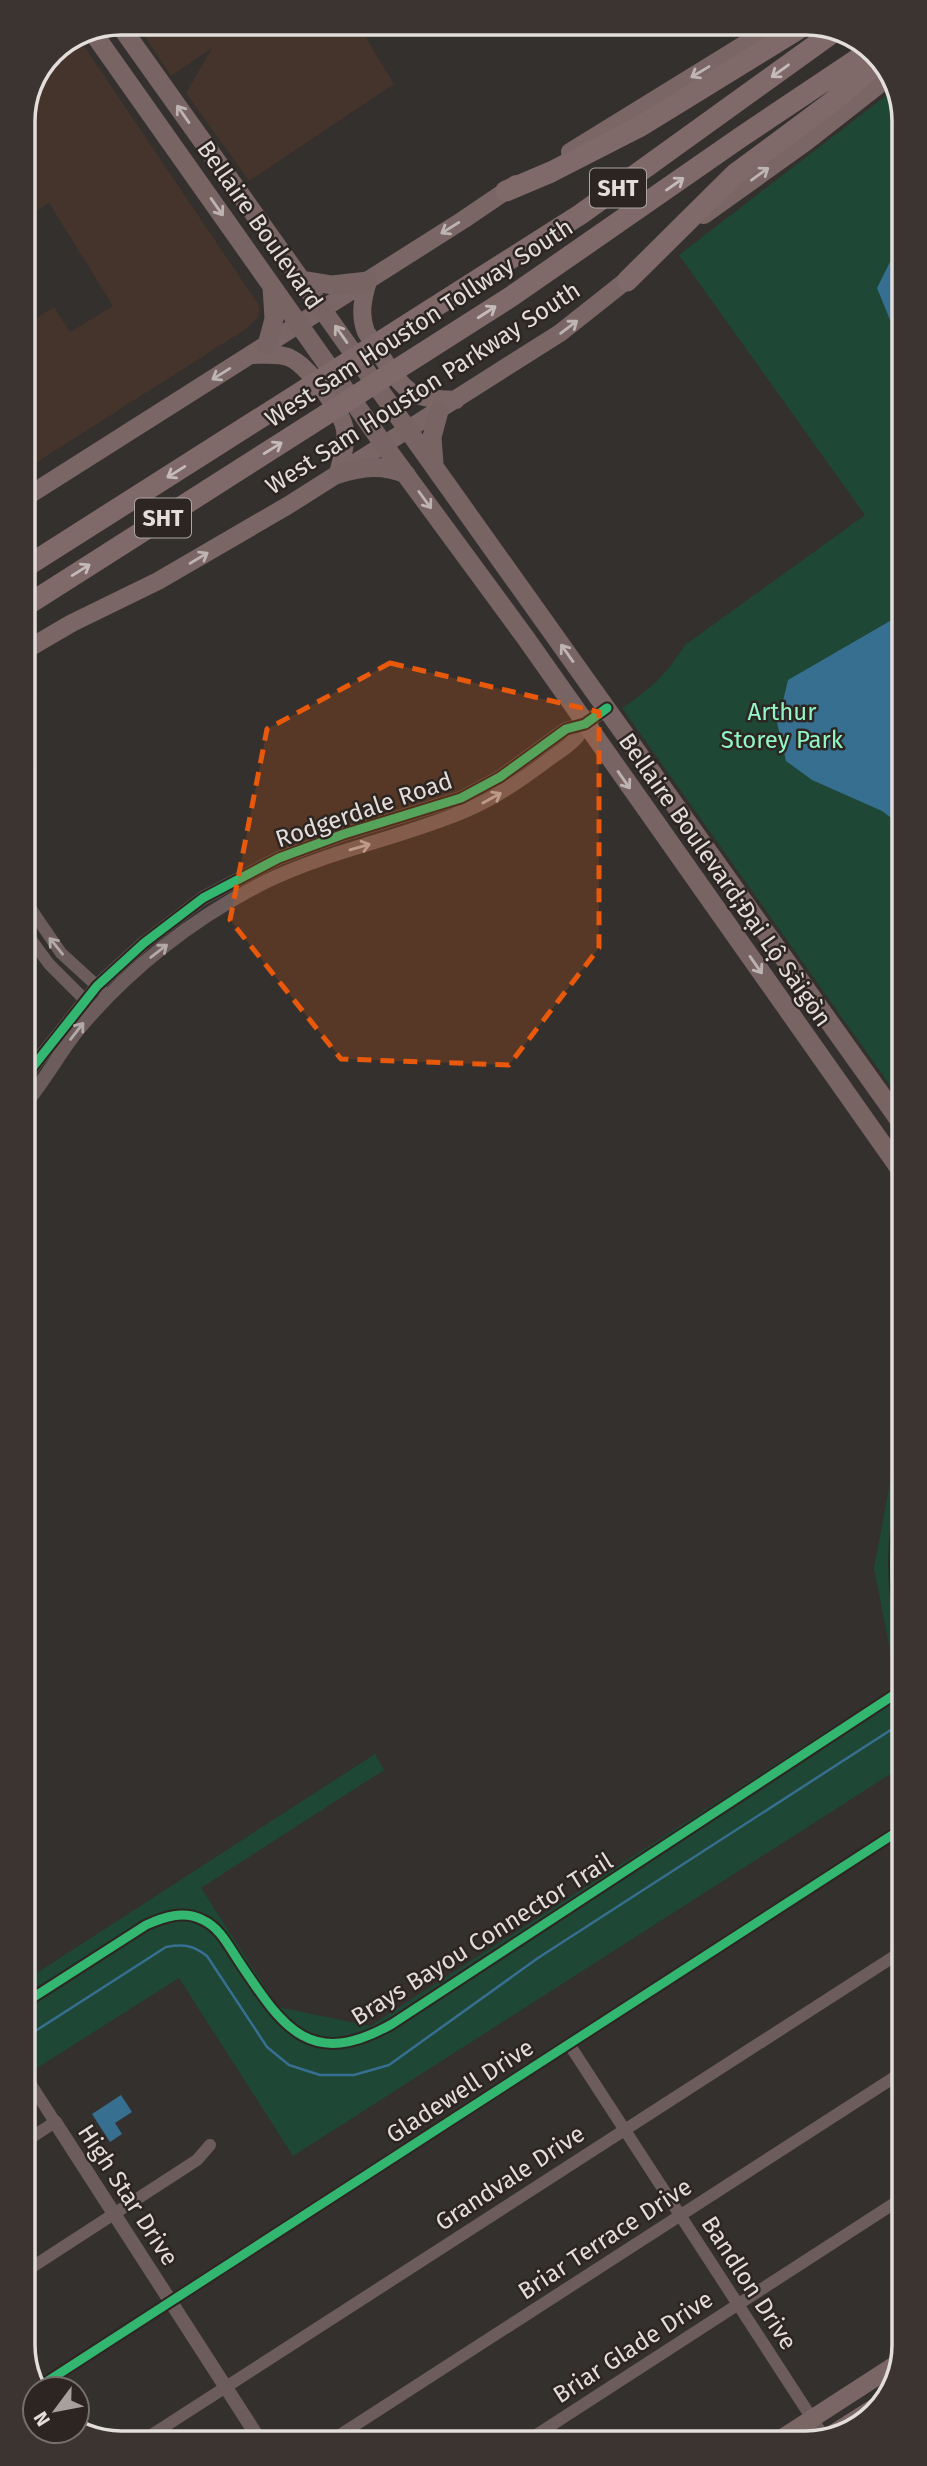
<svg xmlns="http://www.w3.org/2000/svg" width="927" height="2466" viewBox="0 0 927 2466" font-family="'Fira Sans',sans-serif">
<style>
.commercial{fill:#44342b}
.green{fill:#1e4735}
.water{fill:#366f90}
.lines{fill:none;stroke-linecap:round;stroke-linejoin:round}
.stream{stroke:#366f90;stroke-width:2.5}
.minor{stroke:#6c5d5c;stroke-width:12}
.tertiary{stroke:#6c5d5c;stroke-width:14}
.secondary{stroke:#796665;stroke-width:18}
.primary{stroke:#776463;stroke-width:19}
.motorway{stroke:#7f6a69;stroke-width:21}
.cycleway-casing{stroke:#2d2521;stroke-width:13}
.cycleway{stroke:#33b770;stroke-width:9}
.oneway{stroke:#c5bbb9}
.oneway2{stroke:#beb4b2}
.oneway3{stroke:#bdb3b1}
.oneway4{stroke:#b3aaa8}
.marked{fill:#e8590c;fill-opacity:0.2;stroke:#e8590c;stroke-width:5;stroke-dasharray:14 9;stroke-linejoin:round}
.labels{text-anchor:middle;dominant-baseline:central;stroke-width:5;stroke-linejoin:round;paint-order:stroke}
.shield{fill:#2d2521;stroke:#aca6a3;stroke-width:2}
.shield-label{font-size:23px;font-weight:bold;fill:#e3dedb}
.street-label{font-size:24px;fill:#e3dedb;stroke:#2d2521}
.park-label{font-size:24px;fill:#91f5c5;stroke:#2d2521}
.rim{fill:none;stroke:#e3dedb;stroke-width:3.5}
</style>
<rect width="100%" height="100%" fill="#34302e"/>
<!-- commercial -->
<path class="commercial" d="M 136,23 L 247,23 L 240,29 L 249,23 L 357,23 L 394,84 L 249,181 L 186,93 L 212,48 L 171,76 Z
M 80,40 L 260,307 L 258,317 L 246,329 L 23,471 L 23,337 L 32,332 L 27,324 L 54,307 L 70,332 L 113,306 L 49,203 L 23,218 L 23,115 L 52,51 Z"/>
<!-- green -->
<path class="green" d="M 896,88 L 901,95 L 902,1102 L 622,708 C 651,689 666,675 685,645 L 865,515 L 679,255 Z
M 903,1444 L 903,1766 L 293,2156 L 179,1978 L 26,2075 L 26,1980 L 375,1754 L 384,1770 L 201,1888 L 278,2007 L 370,2026 L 898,1685 L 895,1676 L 874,1568 L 895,1456 Z"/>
<!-- water -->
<path class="water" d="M 901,240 L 901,347 L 877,288 Z
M 902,614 L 902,826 L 882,811 L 812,780 L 786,761 L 775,714 L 783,701 L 788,680 Z
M 121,2095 L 132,2112 L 115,2123 L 122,2134 L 110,2142 L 92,2114 Z"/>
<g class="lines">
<!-- stream -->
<path class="stream" d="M 26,2037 L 166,1947 C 184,1944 193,1945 207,1956 L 267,2047 L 289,2065 L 320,2075 L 354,2075 L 389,2065 L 538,1958 L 903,1722"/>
<!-- minor -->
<path class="minor" d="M 24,899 L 61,953 L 108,996
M 24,930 L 49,964 L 91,1006
M 569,2044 L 826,2440
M 26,2077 L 55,2122 L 26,2141
M 26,2271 L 197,2160 L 210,2145
M 37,2388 L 903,1828
M 527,2441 L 904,2197
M 329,2442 L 904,2071
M 139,2443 L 904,1950"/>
<!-- tertiary -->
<path class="tertiary" d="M 24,1078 L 97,986 L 144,943 L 203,898 L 279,858 L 344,834 L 461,798 L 500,777 L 566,729 L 585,724 L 607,708
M 24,1105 C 44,1082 58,1055 77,1031 C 128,969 195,917 267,881 C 331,850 402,838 467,810 C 496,798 523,779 548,760 C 563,749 578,741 585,724
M 55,2122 L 261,2442"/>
<!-- secondary -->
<path class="secondary" d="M 570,152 L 779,23
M 704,215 L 806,142 L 889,77
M 368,281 C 363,298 359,314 366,332 C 378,349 395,383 413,393 C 426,400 442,399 456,400
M 252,355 C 263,355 280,353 290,358 C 307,365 343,412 345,430 C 347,444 341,460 338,474
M 23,499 L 463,220 L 516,184
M 24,651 L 72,623 L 158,581 L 287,506 L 560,333 L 637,272
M 779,2440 L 898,2363
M 823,2440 L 886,2400"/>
<!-- primary -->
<path class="primary" d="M 119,24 L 902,1124
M 94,34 L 384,445 L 525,637 L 902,1172
M 302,280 L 332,285 L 368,281
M 267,345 L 274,319 L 272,287
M 434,464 L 432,437 L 439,411
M 338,474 C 363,467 381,464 406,474"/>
<!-- motorway -->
<path class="motorway" d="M 506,191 L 551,172 L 639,127 L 808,23
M 627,281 L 735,174 L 832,102 L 879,62
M 24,568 L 581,214 L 835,31
M 24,607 L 512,296 L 741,137 L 871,50"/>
<!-- cycleway casing -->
<g class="cycleway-casing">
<path id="cycleway" d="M 24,1078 L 97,986 L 144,943 L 203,898 L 279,858 L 344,834 L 461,798 L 500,777 L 566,729 L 585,724 L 607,708
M 903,1494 C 892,1540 892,1588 903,1635
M 26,2002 L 146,1925 C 164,1917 183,1910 203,1920 C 220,1928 228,1945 238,1960 C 282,2026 309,2071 392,2024 L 903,1689
M 37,2388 L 903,1828"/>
</g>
<!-- cycleway -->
<use href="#cycleway" class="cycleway"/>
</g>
<!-- one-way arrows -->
<defs><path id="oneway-shaft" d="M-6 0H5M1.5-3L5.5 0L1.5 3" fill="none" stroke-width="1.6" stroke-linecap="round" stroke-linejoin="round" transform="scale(1.75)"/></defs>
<g class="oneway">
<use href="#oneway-shaft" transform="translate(780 71) rotate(144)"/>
<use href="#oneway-shaft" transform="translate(675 184) rotate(-35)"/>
<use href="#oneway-shaft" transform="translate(487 312) rotate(-33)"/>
<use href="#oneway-shaft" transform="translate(273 448) rotate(-32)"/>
<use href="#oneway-shaft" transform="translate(176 472) rotate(148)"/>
<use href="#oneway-shaft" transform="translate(81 570) rotate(-32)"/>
</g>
<g class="oneway2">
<use href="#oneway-shaft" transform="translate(700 72) rotate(149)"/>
<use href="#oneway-shaft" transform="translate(760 174) rotate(-36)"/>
<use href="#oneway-shaft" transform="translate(450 228) rotate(148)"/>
<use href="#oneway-shaft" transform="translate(569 327) rotate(-37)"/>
<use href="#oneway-shaft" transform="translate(221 374) rotate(148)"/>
<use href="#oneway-shaft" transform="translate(199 558) rotate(-31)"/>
</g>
<g class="oneway3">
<use href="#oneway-shaft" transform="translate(183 114) rotate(-125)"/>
<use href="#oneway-shaft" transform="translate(217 207) rotate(55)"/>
<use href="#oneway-shaft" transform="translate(341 334) rotate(-125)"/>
<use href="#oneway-shaft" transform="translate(425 500) rotate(54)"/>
<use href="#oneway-shaft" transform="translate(567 653) rotate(-125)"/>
<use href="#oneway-shaft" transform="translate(624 780) rotate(55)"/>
<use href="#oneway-shaft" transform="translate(756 965) rotate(55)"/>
</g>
<g class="oneway4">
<use href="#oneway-shaft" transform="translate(492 798) rotate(-29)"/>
<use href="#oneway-shaft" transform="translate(360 847) rotate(-16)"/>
<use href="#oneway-shaft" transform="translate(56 946) rotate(-129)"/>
<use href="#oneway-shaft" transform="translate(159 951) rotate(-38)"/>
<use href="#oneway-shaft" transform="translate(77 1031) rotate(-52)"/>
</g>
<!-- marked area -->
<path class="marked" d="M 390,663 L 599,712 L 599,948 L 509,1065 L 341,1059 L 230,920 L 267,729 Z"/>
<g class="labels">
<!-- shield labels -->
<g class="shield">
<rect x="590" y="168.5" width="56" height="39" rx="5"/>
<rect x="135" y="498.5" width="56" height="39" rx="5"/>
</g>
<g class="shield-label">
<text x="618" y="188">SHT</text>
<text x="163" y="518">SHT</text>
</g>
<!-- street labels -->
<g class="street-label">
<text transform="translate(260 225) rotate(55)">Bellaire Boulevard</text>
<text transform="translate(419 323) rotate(-33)">West Sam Houston Tollway South</text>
<text transform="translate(423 388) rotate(-33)">West Sam Houston Parkway South</text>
<text transform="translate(364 810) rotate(-19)">Rodgerdale Road</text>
<text transform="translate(725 880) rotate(55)">Bellaire Boulevard;Đại Lộ Sàigòn</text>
<text transform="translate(482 1939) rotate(-32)">Brays Bayou Connector Trail</text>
<text transform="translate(460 2091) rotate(-33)">Gladewell Drive</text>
<text transform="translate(510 2178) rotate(-33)">Grandvale Drive</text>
<text transform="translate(128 2195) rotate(57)">High Star Drive</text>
<text transform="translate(605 2239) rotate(-33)">Briar Terrace Drive</text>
<text transform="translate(749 2283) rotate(57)">Bandlon Drive</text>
<text transform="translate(633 2347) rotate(-33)">Briar Glade Drive</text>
</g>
<!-- park labels -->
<g class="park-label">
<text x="782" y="712">Arthur<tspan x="782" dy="28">Storey Park</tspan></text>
</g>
</g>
<!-- crop -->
<path d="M0 0H927V2466H0ZM121 35H806A86 86 0 0 1 892 121V2345A86 86 0 0 1 806 2431H121A86 86 0 0 1 35 2345V121A86 86 0 0 1 121 35Z" fill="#3c3430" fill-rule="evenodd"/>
<path class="rim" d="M121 35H806A86 86 0 0 1 892 121V2345A86 86 0 0 1 806 2431H121A86 86 0 0 1 35 2345V121A86 86 0 0 1 121 35Z"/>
<!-- north arrow -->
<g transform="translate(56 2410) rotate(238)"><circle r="33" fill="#2d2521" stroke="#766f6b" stroke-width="2"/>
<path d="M0-5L12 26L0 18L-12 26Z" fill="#a6a19e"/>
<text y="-10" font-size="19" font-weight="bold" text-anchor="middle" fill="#e3dedb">N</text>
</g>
</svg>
